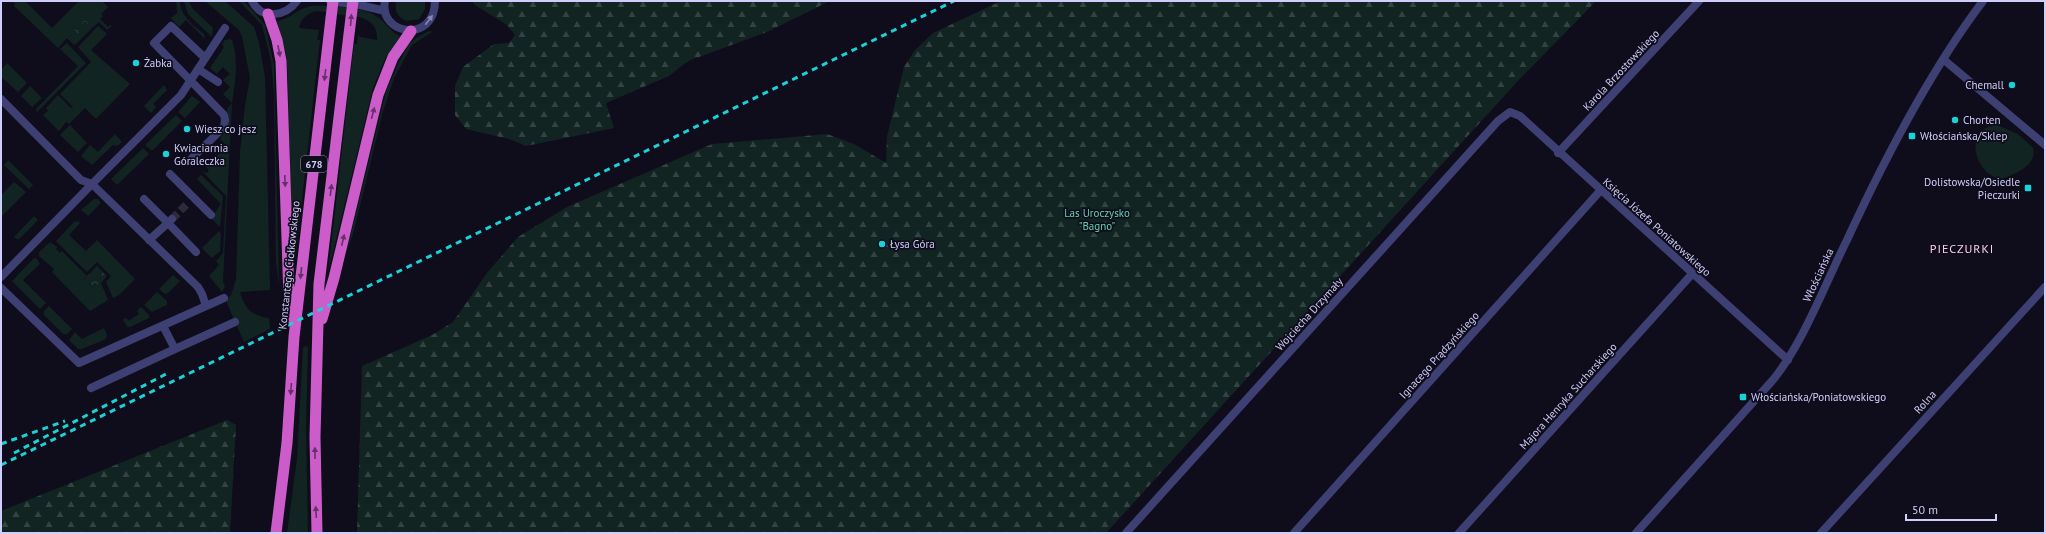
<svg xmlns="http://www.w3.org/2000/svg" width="2046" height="534" viewBox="0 0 2046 534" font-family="'PT Sans',sans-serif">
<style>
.grass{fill:#112422}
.forest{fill:url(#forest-firs)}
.park{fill:url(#park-crowns)}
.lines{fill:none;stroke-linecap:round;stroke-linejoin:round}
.minor-tunnel{stroke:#2c2a3c;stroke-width:8;stroke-dasharray:8 4;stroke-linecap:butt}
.minor{stroke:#3e4074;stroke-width:8}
.tertiary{stroke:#3e4074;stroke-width:8}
.trunk{stroke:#cc5cca;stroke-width:11}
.rail{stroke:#1bd1d6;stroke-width:3;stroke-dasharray:6 5;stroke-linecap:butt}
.oneway{fill:#64316a}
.oneway2{fill:#8686b6}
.poi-dot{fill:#1bd1d6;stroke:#0f0d1b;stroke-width:1.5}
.labels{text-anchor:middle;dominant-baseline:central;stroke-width:3.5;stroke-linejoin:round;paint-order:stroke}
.shield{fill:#0f0d1b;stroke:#9593b6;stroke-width:1}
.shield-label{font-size:10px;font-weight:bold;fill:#cfcdf9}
.poi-label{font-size:11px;fill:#cfcdf9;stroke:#0f0d1b;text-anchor:start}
.street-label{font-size:11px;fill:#cfcdf9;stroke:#0f0d1b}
.park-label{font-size:11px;fill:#64ceac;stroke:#0f0d1b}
.neighbourhood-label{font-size:12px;letter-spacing:1px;fill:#f9cfed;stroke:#0f0d1b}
</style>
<defs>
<pattern id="forest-firs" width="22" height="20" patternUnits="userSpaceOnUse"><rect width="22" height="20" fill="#112422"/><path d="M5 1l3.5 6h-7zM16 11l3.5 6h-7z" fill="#334343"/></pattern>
<pattern id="park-crowns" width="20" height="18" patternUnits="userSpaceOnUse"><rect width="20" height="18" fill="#112422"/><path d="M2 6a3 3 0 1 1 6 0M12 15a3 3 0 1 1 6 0" fill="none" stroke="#334343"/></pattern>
</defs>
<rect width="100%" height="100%" fill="#0f0d1b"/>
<!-- grass -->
<path class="grass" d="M 12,1 L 25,1 L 52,28 L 79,1 L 102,1 L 108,7 L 101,14 L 103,16 L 100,19 L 108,27 L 110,25 L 112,26 L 107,30 L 99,22 L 92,28 L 85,21 L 69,37 L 76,44 L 74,45 L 67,38 L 58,48 L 14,6 L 15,4 Z
M 176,1 L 180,1 C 181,17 192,24 204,34 L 205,39 L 186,20 L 179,27 L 171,18 L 177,13 Z
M 184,1 L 189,1 L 192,8 L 213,28 L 212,37 L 188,14 Z
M 205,1 L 225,1 L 254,27 L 259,43 L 265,77 L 270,290 L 240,292 C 244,308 252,316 269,318 L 270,329 L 244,342 L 226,301 L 231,295 L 236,280 L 240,152 L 245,105 L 250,78 L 242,36 L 239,30 Z
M 239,1 L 244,1 L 265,25 L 274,65 L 279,286 L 276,262 L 274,94 L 271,60 L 262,25 Z
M 396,1 L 425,1 L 425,9 L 419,19 L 407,21 C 398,18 394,11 396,1 Z
M 311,6 C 327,5 363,7 376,16 C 385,21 389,31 400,36 L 385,59 L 373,88 L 328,273 L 354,44 L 357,44 L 358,34 L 360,37 L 377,40 C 379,15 352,16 335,14 C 328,13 319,10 313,12 C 305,15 300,21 299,28 L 319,30 L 317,40 L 320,40 L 292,288 L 288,81 L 286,54 L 277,21 C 291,19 298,8 311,6 Z
M 98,26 L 107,34 L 91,50 L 130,84 L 96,119 L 85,108 L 69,124 L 66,122 L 59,131 L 43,115 L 48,111 L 46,108 L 58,95 L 71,108 L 73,107 L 60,94 L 91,62 L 78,47 Z
M 429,31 L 432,32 L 412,45 L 394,78 L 383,111 L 353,234 L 346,254 L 386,92 L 398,64 L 409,44 L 416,38 Z
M 230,39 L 232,40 C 239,60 235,82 232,103 L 223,282 L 225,286 L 222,292 L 209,276 L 219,265 L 216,261 L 223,253 L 226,196 L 202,171 L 207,173 L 209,170 L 206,167 L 227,146 L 220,139 L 229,125 L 227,109 L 232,103 L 223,94 L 230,87 L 223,80 L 230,74 L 223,67 L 217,74 L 210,68 L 224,47 L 222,44 L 225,40 Z
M 67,43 L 86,63 L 37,112 L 36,109 L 78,66 L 60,49 Z
M 7,63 L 27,83 L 18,92 L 1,77 L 1,70 Z
M 164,85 L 167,90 L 153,104 L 156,107 L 151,113 L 144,106 Z
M 30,86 L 42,98 L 32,107 L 21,96 Z
M 192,96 L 200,102 L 185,118 L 178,112 Z
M 176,115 L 182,121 L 152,151 L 145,145 Z
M 70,125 L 87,143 L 78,152 L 60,135 Z
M 1997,125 L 2018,134 L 2033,148 C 2038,165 2014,175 2001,179 C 1972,173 1964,128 1997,125 Z
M 115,134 L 122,142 L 117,146 L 113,145 L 92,165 L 81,156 L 90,145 L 98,152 Z
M 143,148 L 149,154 L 117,185 L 111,179 Z
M 8,160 L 33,185 L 29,189 L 4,165 Z
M 201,175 L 223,196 L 220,227 L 211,218 L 221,204 L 197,179 Z
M 14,182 L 26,192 L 1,217 L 1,195 Z
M 94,199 L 98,199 L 101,203 L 88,216 L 81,210 Z
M 34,216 L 38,220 L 19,239 L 17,239 L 14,237 Z
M 78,221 L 80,223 L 69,235 L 86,251 L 97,240 L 135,279 L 119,295 L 113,298 L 106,282 L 111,276 L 97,262 L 87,272 L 56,241 L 74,222 Z
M 219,231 L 221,234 L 220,251 L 212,258 L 202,248 Z
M 50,242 L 57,247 L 56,249 L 60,253 L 62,251 L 87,276 L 84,279 L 92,287 L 101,283 L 108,300 L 90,311 L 52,272 L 54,269 L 39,256 L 39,252 Z
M 36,258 L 40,264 L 23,280 L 46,303 L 40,309 L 12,281 L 33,259 Z
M 173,275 L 180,281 L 168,293 L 165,294 L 159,289 Z
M 157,292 L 167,301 L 167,305 L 152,312 L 144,305 Z
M 49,306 L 72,329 L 67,334 L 63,334 L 44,315 L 44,311 Z
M 141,307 L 149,315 L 149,318 L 130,327 L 127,327 L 123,319 L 127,318 L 128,321 L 139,314 L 137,311 Z
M 104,328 L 107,335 L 106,339 L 82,349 L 78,349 L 69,340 L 75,332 L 82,339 Z
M 308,346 L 306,430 L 308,533 L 287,533 L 297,459 L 303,347 Z"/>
<!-- forest -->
<path class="forest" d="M 472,1 L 830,1 L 767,32 L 688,61 L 669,76 L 606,103 L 614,128 L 526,146 L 509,139 L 466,129 L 455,115 L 455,86 L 463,67 L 494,44 L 509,43 L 515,35 L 507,25 L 475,5 Z
M 1001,1 L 1596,1 L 1516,83 L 1106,533 L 357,533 L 362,366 L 432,335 L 453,322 L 487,273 L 518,237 L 567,207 L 712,144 L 827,134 L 854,144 L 886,163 L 887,136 L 904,67 L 915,50 L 933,33 Z
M 227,420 L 236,425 L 230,533 L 1,533 L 1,511 Z"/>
<!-- park -->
<path class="park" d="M 85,20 L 92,28 L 76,44 L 69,37 Z
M 97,266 L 107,276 L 101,283 L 92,287 L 84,279 Z"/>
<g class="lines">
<!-- minor-tunnel -->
<path class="minor-tunnel" d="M 172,219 L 189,202"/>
<!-- minor -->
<path class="minor" d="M 1943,59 L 2045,145
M 198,69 L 218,82
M 1,99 L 81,180 L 92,184 L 181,95 L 225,28
M 1558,153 L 1699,1
M 188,162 L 224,127 L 225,120 L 224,115 L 154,43 L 171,26 L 205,58
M 170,174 L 211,215
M 144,199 L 168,223 L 149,240
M 172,219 L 168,223 L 196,252
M 1,277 L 92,184 L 198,287 L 202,294 L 206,306
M 1,288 L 79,363 L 224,298
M 175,349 L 235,322
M 91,388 L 175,349 L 163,326
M 1126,533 L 1498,121 L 1510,112 L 1520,116 L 1788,360
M 1294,533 L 1600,191
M 1459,533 L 1692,274
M 1636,533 L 1772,381 C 1803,344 1825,284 1847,240 C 1884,160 1930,71 1983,1
M 1821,533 L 2045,287"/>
<!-- tertiary -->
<path class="tertiary" d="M 252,1 C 262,21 286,16 297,1
M 330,1 L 360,5 L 385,11
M 385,1 C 378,35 435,44 435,1"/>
<!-- trunk -->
<path class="trunk" d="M 268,14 L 277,40 L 281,61 L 289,298 L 292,321
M 322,319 L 334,278 L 378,95 L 393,57 L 411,31
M 276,533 L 287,443 L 294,337 L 333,1
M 317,533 L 315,437 L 319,284 L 353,1"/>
<!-- rail -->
<path class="rail" d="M 1,444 L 65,421
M 14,453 L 170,372
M 1,465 L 954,1"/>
</g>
<!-- one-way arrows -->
<defs><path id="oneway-solid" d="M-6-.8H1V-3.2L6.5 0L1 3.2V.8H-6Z"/></defs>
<g class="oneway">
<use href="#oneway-solid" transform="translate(351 20) rotate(-85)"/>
<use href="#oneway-solid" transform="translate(279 51) rotate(79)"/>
<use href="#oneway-solid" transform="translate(325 75) rotate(97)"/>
<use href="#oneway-solid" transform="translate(373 113) rotate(-75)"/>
<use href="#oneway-solid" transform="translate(285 181) rotate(88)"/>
<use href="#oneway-solid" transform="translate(331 190) rotate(-83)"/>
<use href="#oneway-solid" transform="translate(343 240) rotate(-77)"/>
<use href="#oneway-solid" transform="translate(301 273) rotate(96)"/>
<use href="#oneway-solid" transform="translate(291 389) rotate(94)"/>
<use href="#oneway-solid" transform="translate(315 453) rotate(-91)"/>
<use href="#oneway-solid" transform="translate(316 512) rotate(-93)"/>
</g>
<use class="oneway2" href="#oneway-solid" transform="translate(429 20) rotate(-53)"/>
<!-- markers -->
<g class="poi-dot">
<circle cx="136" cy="63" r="4"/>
<circle cx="2012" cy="85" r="4"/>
<circle cx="1955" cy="120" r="4"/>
<circle cx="187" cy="129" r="4"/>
<rect x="1908" y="132" width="8" height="8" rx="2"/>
<circle cx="166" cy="154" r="4"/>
<rect x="2024" y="184" width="8" height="8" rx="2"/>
<circle cx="882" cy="244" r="4"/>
<rect x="1739" y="393" width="8" height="8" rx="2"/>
</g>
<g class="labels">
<!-- shield labels -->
<rect class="shield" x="301" y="156" width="26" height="16" rx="3"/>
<g class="shield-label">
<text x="314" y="164">678</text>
</g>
<!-- poi labels -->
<g class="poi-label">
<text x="144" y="63">Żabka</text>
<text x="2004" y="85" text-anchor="end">Chemall</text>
<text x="1963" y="120">Chorten</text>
<text x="195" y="129">Wiesz co jesz</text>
<text x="1920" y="136">Włościańska/Sklep</text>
<text x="174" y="148">Kwiaciarnia<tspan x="174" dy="13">Góraleczka</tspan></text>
<text x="2020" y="182" text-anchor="end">Dolistowska/Osiedle<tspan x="2020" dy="13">Pieczurki</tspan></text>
<text x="890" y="244">Łysa Góra</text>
<text x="1751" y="397">Włościańska/Poniatowskiego</text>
</g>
<!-- street labels -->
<g class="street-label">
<text transform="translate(1621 70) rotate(-47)">Karola Brzostowskiego</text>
<text transform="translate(1657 227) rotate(42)">Księcia Józefa Poniatowskiego</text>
<text transform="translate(289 265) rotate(-84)">Konstantego Ciołkowskiego</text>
<text transform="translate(1818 275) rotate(-65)">Włościańska</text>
<text transform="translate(1309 314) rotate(-48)">Wojciecha Drzymały</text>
<text transform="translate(1439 355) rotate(-48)">Ignacego Prądzyńskiego</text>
<text transform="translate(1568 396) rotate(-48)">Majora Henryka Sucharskiego</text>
<text transform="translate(1925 402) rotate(-48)">Rolna</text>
</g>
<!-- park labels -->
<g class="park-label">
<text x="1097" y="213">Las Uroczysko<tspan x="1097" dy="13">"Bagno"</tspan></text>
</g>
<!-- neighbourhood labels -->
<g class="neighbourhood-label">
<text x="1962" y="248">PIECZURKI</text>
</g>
</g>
<!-- border -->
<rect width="2046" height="534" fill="none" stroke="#cfcdf9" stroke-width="4"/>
<!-- scale -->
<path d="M1906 514v6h90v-6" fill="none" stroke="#cfcdf9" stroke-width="2"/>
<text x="1912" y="514" font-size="12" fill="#cfcdf9" stroke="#0f0d1b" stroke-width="3" paint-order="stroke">50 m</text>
</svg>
